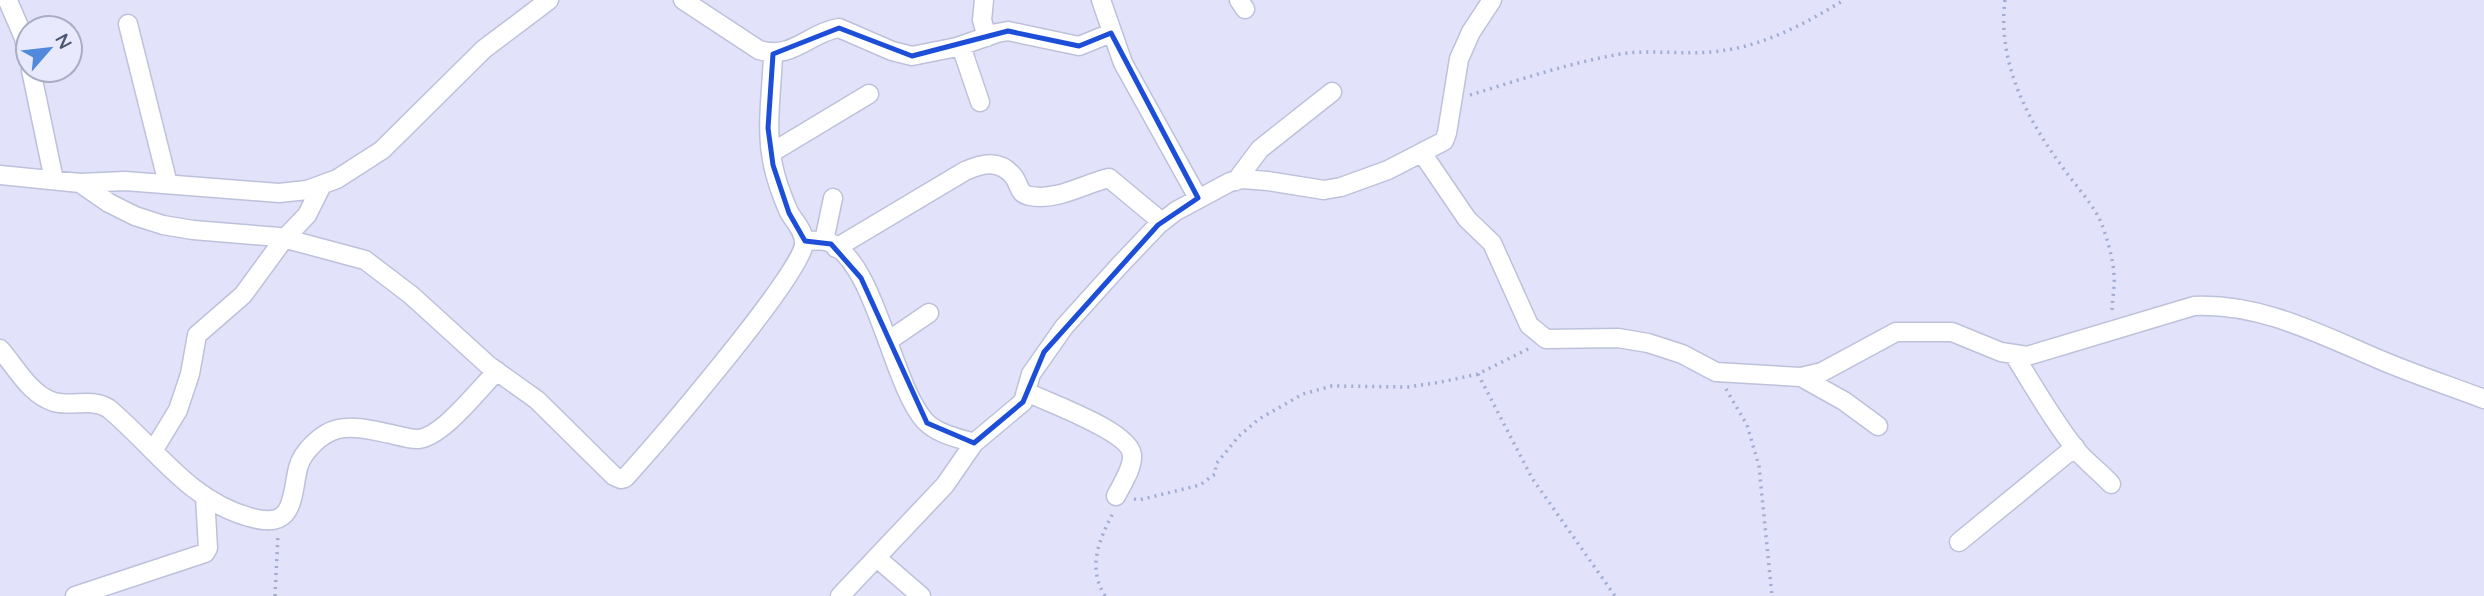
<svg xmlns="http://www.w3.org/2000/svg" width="2484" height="596" viewBox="0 0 2484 596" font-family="Quicksand,sans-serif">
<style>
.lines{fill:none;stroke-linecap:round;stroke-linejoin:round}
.street-casing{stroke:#bdc1da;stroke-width:21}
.path{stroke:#a0acd1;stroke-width:3.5;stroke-dasharray:2 5;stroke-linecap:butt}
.street{stroke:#fff;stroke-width:18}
.marked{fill:none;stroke:#1d4ed8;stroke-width:5;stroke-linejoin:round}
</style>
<rect width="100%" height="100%" fill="#e2e3fa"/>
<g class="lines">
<!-- street casing -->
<g class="street-casing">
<path id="street" d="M 683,0 L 759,50 C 793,60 808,33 839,28 L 892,51 L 912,56 L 957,47 L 997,33 L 1008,31 L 1079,46 L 1111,33
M 984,0 L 982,20 L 987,37
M 1101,0 L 1123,63 L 1198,198
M 1239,0 L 1245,9
M 8,1 L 24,38 L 28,58
M 128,24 L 168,184
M 961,46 L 980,102
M 31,70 L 54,180
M 771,153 L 869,94
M 1422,153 L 1467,219 L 1492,243 L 1529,325 L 1546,339 L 1618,338 L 1648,343 L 1682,354 L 1716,372 L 1801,377 L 1822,372 L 1896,332 L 1952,332 L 2001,352 L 2027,356 L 2194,306 C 2262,303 2321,335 2383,361 C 2416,375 2450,386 2484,399
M 0,175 L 80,183 L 125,181 L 279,193 L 307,190 L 337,179 L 382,150 L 484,49 L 549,0
M 1236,181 L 1260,149 L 1332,92
M 80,183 L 109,203 L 135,216 L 163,225 L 193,230 L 279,237 L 365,260 L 411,295 L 488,365 L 537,400 L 614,476 L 621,479 L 625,478 C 653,447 805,271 804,243 C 804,229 793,221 788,210 C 782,196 776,180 773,165 C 765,128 772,91 773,54
M 805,241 C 811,241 820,240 826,241 C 875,257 891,384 925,421 C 937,434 958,438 974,443
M 824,241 L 833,198
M 836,248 L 965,171 C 983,163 1000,159 1014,177 C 1020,185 1018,194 1030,196 C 1058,201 1083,184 1109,178 L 1162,222
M 888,341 L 929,313
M 0,349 C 16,367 30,395 54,402 C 73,407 90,398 108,408 C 155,447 188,500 249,517 C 295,531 291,498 298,468 C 302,452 321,433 338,429 C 355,425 375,431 391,434 C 399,436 409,439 417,439 C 441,439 480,388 497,371
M 2014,355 C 2035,388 2054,423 2079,453 C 2089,464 2101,473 2111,484
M 1801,377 L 1844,401 L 1878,426
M 1027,392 C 1048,403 1130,431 1132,455 C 1133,468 1122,484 1116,496
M 153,451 L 178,410 L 190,374 L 197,335 L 243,295 L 284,239 L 307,215 L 322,185
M 1959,542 L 2075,447
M 877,558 L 921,596
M 75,596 L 205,553 L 208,548 L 205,497
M 840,596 L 945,485 L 974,443 L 1023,402 L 1031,374 L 1064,327 L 1119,266 L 1158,225 L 1176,211 L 1230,182 L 1242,179 L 1268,181 L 1324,190 L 1341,187 L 1388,170 L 1444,141 L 1447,133 L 1459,59 L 1471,32 L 1492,0"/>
</g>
<!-- path -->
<path class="path" d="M 2005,0 C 1997,60 2026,118 2061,165 C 2074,184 2091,201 2101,222 C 2107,238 2113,258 2114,275 C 2115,287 2112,300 2112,312
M 1470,95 C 1516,81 1563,65 1610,56 C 1643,48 1677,55 1711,52 C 1760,48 1803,25 1844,0
M 1478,374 L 1532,478 L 1615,596
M 1726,389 L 1747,425 L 1759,466 L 1772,596
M 1134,499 L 1139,500 L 1200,485 L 1215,474 L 1216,464 L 1239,436 L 1259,419 L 1303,394 L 1332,386 L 1408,387 L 1441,382 L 1478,374 L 1532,347
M 275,596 L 278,534
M 1105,596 C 1087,567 1099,540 1113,513"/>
<!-- street -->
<use href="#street" class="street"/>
</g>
<!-- marked area -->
<path class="marked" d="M 839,28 L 912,56 L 1008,31 L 1079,46 L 1111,33 L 1198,198 L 1158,225 L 1044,352 L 1023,402 L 974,443 L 927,423 L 861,278 L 831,244 L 805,241 L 789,213 L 773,165 L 768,128 L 773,54 Z"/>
<!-- north arrow -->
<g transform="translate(49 49) rotate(62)"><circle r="33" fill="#e8e9fd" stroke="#a9aec4" stroke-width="2"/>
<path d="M0-5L12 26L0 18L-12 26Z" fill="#518adb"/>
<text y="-10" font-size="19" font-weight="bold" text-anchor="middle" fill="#4b556f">N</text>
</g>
</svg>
